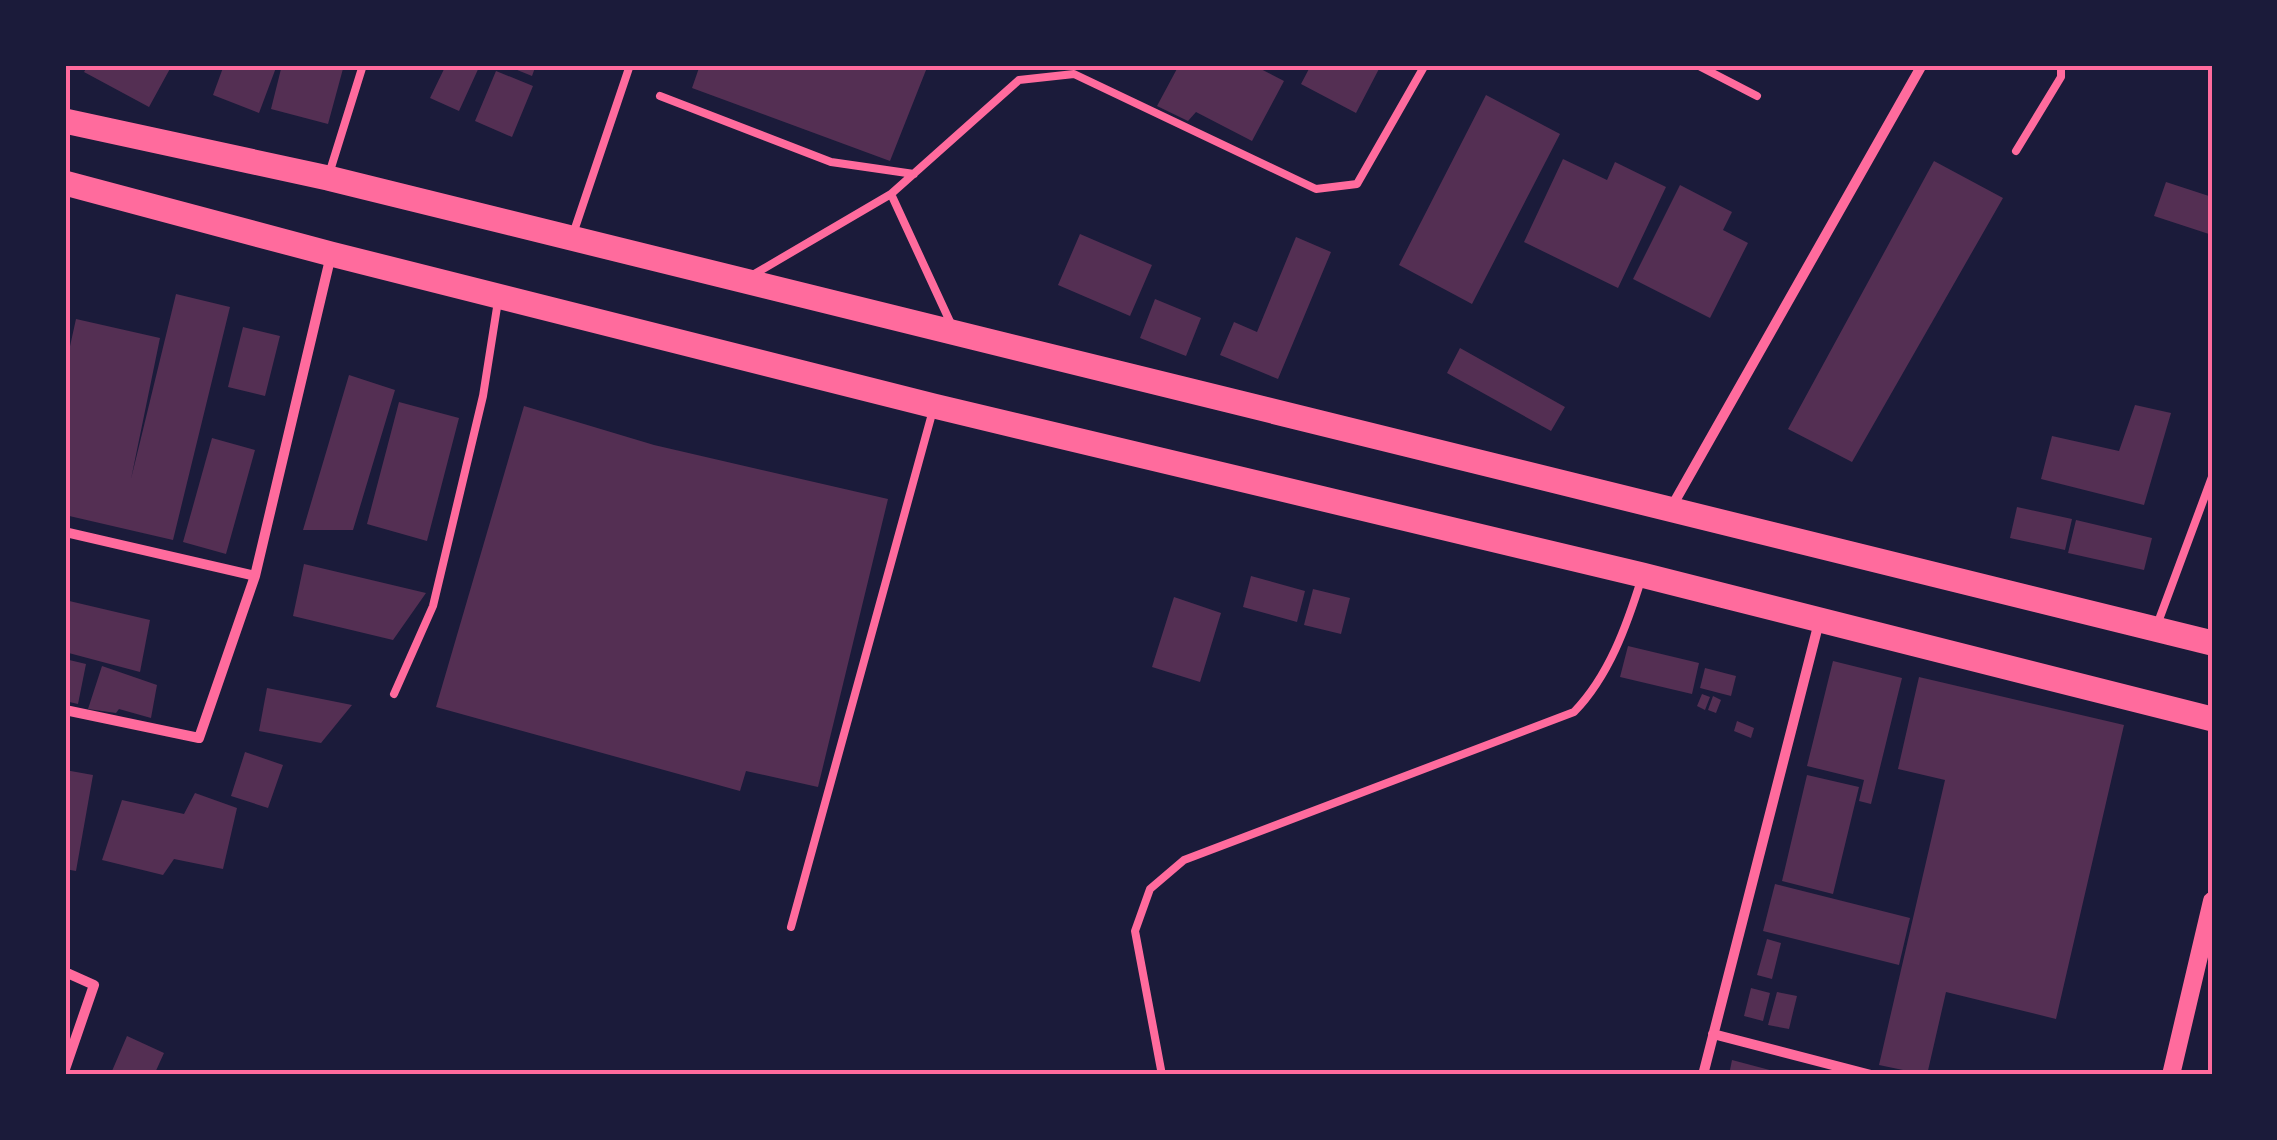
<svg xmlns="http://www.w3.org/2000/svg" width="2277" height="1140" viewBox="0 0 2277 1140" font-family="'Exo 2',sans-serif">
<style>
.building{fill:#542f53}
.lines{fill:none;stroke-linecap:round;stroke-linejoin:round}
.service{stroke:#ff6b9d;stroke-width:8}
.minor{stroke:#ff6b9d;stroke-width:10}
.tertiary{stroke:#ff6b9d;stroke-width:18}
.primary{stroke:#ff6b9d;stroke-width:25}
.neatline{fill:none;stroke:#ff6b9d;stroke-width:4}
</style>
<rect width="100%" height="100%" fill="#1b1b3a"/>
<!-- building -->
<path class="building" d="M 88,65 L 172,65 L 149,107 L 84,72 Z
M 224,65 L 277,65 L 259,113 L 213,95 Z
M 282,65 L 344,65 L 328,124 L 271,109 Z
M 446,65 L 480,65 L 459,111 L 430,98 Z
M 505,65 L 536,65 L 532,76 Z
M 700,65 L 928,65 L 890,161 L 692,88 Z
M 1179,65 L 1253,65 L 1284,81 L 1252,141 L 1196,112 L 1188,121 L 1157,106 Z
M 1311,65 L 1381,65 L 1356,113 L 1301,84 Z
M 496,71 L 533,86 L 512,137 L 475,121 Z
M 1486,95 L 1560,134 L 1472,304 L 1399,265 Z
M 1563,159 L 1607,180 L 1615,162 L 1666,187 L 1618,288 L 1524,242 Z
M 1934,161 L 2003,198 L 1852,462 L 1788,429 Z
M 2166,182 L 2212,197 L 2212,235 L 2154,216 Z
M 1680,185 L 1732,212 L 1723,230 L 1748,243 L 1710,318 L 1633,279 Z
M 1080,234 L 1152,265 L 1130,316 L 1058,285 Z
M 1296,237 L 1331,252 L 1278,379 L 1220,355 L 1234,322 L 1257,332 Z
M 176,294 L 230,307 L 173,540 L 65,515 L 65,369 L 76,319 L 160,338 L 131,479 Z
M 1155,299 L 1201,318 L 1186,356 L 1140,338 Z
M 243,327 L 280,336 L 265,396 L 228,387 Z
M 1460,348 L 1565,407 L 1551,431 L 1447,373 Z
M 349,375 L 395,390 L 353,530 L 303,530 Z
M 399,402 L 459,418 L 427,541 L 367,524 Z
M 2135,405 L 2171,413 L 2144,505 L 2041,479 L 2052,436 L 2119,451 Z
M 524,406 L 654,445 L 888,499 L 818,787 L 746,771 L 740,791 L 436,707 Z
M 212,438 L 255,450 L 226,554 L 183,542 Z
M 2017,507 L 2072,519 L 2065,550 L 2010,538 Z
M 2076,520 L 2152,538 L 2144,570 L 2068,553 Z
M 304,564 L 426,593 L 393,640 L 293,616 Z
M 1251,576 L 1305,591 L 1297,622 L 1243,607 Z
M 1313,589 L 1350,598 L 1341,634 L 1304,625 Z
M 1174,597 L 1221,613 L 1200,682 L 1152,667 Z
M 65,600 L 150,620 L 140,672 L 65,652 Z
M 1628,646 L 1699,663 L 1692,694 L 1620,677 Z
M 65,659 L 86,664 L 78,704 L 65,701 Z
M 1833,661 L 1902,678 L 1871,804 L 1859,801 L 1864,780 L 1807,766 Z
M 102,666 L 157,685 L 151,718 L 119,709 L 116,713 L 88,709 Z
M 1705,668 L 1736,676 L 1731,696 L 1700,688 Z
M 1919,677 L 2124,725 L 2056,1019 L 1946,992 L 1927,1075 L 1879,1065 L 1945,780 L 1898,769 Z
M 267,688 L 352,705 L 321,743 L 259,731 Z
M 1702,694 L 1710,697 L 1705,710 L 1697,706 Z
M 1713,696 L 1721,700 L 1716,713 L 1708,710 Z
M 1737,721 L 1754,728 L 1751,738 L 1734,731 Z
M 245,752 L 283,765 L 268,808 L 231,796 Z
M 65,770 L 93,775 L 76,871 L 65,869 Z
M 1807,775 L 1859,787 L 1833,894 L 1782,881 Z
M 195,793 L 237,808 L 223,869 L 174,859 L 163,875 L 102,860 L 122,800 L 184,814 Z
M 1775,884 L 1910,918 L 1899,965 L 1763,931 Z
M 1767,939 L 1781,943 L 1772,979 L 1757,975 Z
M 1751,988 L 1770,993 L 1763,1021 L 1744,1016 Z
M 1777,992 L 1797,996 L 1789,1029 L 1768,1025 Z
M 127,1036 L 164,1053 L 154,1075 L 120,1075 L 112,1071 Z
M 1732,1060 L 1785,1074 L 1785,1075 L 1729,1075 Z"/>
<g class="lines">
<!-- service -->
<path class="service" d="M 1697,65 L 1757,96
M 65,68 L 66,65
M 660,96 L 831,162 L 914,174
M 2016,151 L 2061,77 L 2061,65
M 329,174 L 363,65
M 891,194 L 952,326
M 573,234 L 630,65
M 751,276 L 891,194 L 1019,80 L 1074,74 L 1316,189 L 1357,184 L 1425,65
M 2157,625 L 2212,477
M 394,694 L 433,606 L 483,396 L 498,301
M 791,927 L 933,410
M 1162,1075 L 1135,931 L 1150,889 L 1184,860 L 1574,712 C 1609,676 1627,625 1642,577"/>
<!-- minor -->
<path class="minor" d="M 1671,508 L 1922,65
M 65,532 L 255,576
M 65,710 L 199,738 L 255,576 L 331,255
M 65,972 L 94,985 L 65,1069
M 1713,1034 L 1871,1075
M 1703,1075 L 1819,622"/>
<!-- tertiary -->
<path class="tertiary" d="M 2171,1075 L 2212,901"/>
<!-- primary -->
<path class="primary" d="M 65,121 L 328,178 L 2212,643
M 65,183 L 331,254 L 934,406 L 1642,575 L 2212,719"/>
</g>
<!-- border -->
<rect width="2277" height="1140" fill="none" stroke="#1b1b3a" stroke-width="135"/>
<rect x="68" y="68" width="2142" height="1004" class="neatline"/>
</svg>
